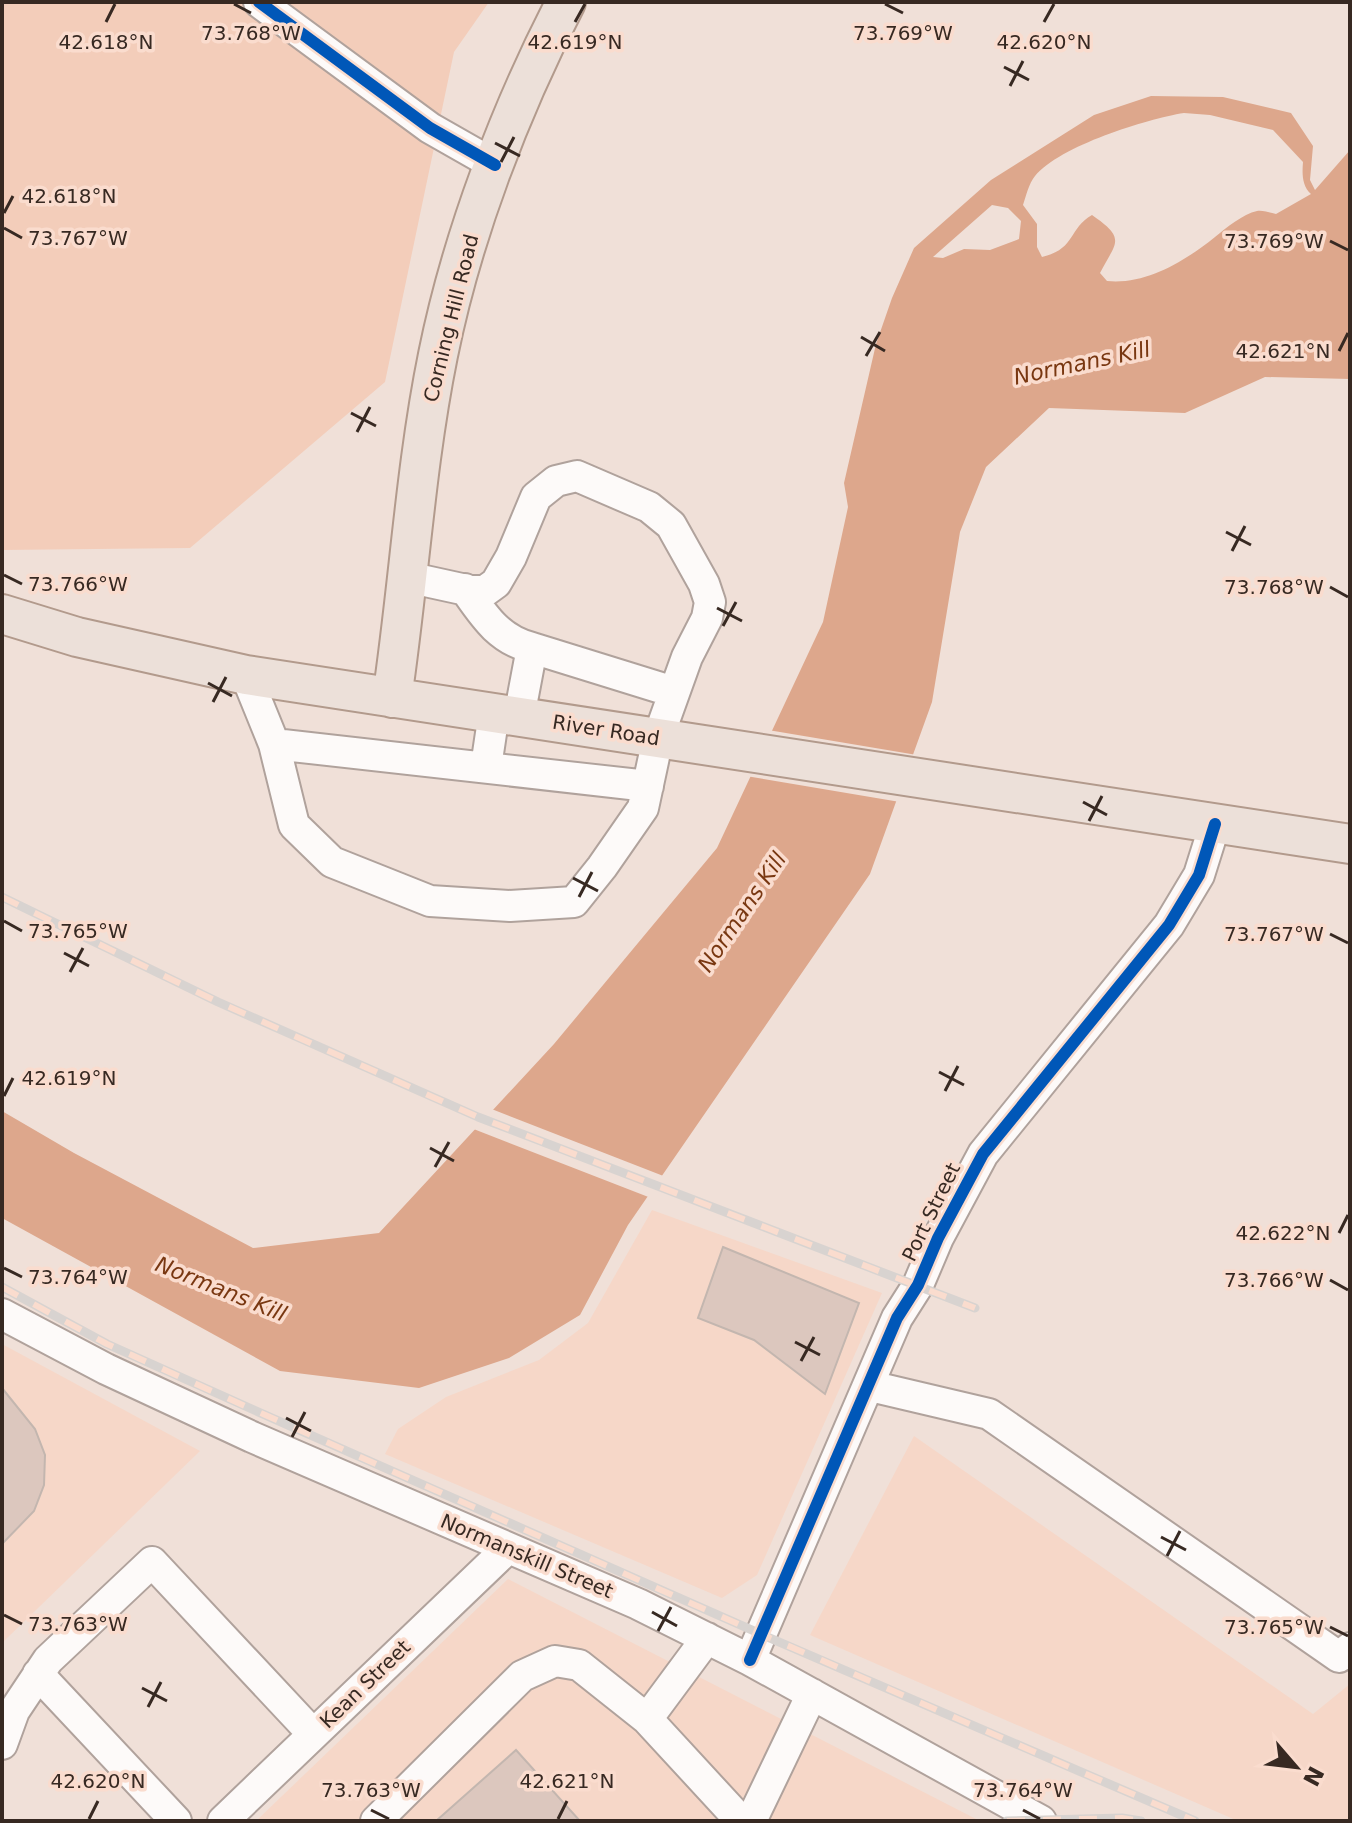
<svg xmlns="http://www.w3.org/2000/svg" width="1352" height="1823" viewBox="0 0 1352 1823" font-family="'DejaVu Sans',sans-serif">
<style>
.built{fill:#f6d7c8}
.green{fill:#f3cdba}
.water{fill:#dda78c;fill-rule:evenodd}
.pier{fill:#f0e0d8}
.building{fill:#dcc7be;stroke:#c3b6af;stroke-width:2}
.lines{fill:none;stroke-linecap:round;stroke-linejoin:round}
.minor-casing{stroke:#b0a29c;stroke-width:34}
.major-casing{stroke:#b29a8c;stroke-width:42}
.minor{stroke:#fdfaf9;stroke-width:30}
.major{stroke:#ece0d9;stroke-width:38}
.rail-casing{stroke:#d8d3d0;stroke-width:9}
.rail{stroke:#fadcce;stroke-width:6;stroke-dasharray:18;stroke-linecap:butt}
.cycleway-casing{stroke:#fadcce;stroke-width:17}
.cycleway{stroke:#0057b8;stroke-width:12}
.ticks{fill:none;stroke:#372922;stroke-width:3}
.labels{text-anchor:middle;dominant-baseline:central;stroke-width:7;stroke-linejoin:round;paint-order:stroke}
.street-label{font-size:20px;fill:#372922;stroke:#fadcce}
.water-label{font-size:22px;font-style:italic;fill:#793711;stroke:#fadcce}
.ticks-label{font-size:20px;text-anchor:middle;fill:#372922;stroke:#fadcce;stroke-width:7;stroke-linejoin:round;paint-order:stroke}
</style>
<rect width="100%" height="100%" fill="#f0e0d8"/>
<!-- built -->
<path class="built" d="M 652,1210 L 882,1293 L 757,1575 L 722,1598 L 385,1454 L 398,1429 L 446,1397 L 539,1360 L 588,1323 Z
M 2,1344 L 200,1451 L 2,1643 Z
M 914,1436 L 1313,1714 L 1350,1684 L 1350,1821 L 1238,1821 L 810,1635 Z
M 508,1579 L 980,1821 L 256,1821 Z"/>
<!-- green -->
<path class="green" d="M 2,2 L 489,2 L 454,52 L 385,382 L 190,548 L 2,550 Z"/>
<!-- water -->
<path class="water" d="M 1151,96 L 1223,97 L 1291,113 L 1313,146 L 1310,180 L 1315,190 L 1350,150 L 1350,379 L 1265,377 L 1185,413 L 1049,408 L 986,467 L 960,532 L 932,702 L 870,874 L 628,1225 L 580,1315 L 509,1358 L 419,1388 L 280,1371 L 2,1218 L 2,1111 L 74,1153 L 253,1248 L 379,1233 L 554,1044 L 717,848 L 823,622 L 848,507 L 844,483 L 876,344 L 892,298 L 914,248 L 991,180 L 1094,115 ZM 1184,113 L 1210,115 L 1273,130 L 1303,162 C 1302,174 1302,186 1311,194 L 1276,214 C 1271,213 1263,210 1257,211 C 1243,214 1226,228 1215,237 C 1185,261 1146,285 1107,281 L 1100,273 C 1116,242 1127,239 1092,215 C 1068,229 1076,249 1042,257 L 1037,247 L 1037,224 L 1023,205 C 1026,196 1029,183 1035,176 C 1060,146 1146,119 1184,113 ZM 992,205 L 1008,208 L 1021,221 L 1019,239 L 990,250 L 964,249 L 943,258 L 933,257 Z"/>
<!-- pier -->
<path class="pier" d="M 768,730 L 917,755 L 900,802 L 746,776 Z
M 489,1108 L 666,1177 L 651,1198 L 471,1128 Z"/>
<!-- building -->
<path class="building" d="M 723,1247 L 859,1303 L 825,1394 L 754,1340 L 698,1318 Z
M 2,1388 L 35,1429 L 45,1455 L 44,1485 L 34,1511 L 2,1544 Z
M 516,1750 L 580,1821 L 436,1821 Z"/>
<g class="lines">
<!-- minor casing -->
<g class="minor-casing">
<path id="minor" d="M 259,2 L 430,128 L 495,165
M 465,589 C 484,616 498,639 532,648
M 246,675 L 274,744 L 294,825 L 332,862 L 430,901 L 510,906 L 574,902 L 602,867 L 643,808 L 658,738 L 687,657 L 707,618 L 710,602 L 704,584 L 671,525 L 649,507 L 577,476 L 556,481 L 536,497 L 511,557 L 496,583 L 485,591 L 471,591 L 407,577
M 519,717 L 532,648 L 674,692
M 274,744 L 648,786
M 486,767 L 494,713
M 2,1314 L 106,1369 L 252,1437 L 638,1604 L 750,1660 L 1041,1821
M 870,1386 L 989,1414 L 1339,1657 L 1350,1648
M 750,1660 L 897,1318 L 918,1285 L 938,1238 L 983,1154 L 1169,925 L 1199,875 L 1215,824
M 38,1674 L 176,1821
M 647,1719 L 741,1821
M 2,1744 L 14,1711 L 48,1660 L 152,1562 L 313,1734
M 223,1821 L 508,1548
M 376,1821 L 522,1676 L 555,1661 L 579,1665 L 647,1719 L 707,1638
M 751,1821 L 812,1694"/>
</g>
<!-- major casing -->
<g class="major-casing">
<path id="major" d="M 2,614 L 77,637 L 246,675 L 1350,844
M 392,698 C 409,584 415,468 438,355 C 462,236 510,110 566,2"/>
</g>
<!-- minor -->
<use href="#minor" class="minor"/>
<!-- major -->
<use href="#major" class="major"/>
<!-- rail casing -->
<g class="rail-casing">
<path id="rail" d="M 2,897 L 218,1002 L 478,1117 L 975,1308
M 2,1287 L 107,1344 L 254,1410 L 763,1635 L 1195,1821
M 1007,1821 L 1122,1818 L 1141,1821"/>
</g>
<!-- rail -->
<use href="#rail" class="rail"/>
<!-- cycleway casing -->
<g class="cycleway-casing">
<path id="cycleway" d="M 259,2 L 430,128 L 495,165
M 750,1660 L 897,1318 L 918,1285 L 938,1238 L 983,1154 L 1169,925 L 1199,875 L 1215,824"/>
</g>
<!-- cycleway -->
<use href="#cycleway" class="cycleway"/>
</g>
<!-- ticks -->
<path class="ticks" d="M 234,4 L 251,13M 885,4 L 903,13M 106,22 L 115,4M 575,22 L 585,4M 1044,22 L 1054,4M 1004,67 L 1029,80M 1010,86 L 1023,61M 495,143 L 520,156M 501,162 L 514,137M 4,213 L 13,196M 4,228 L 22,238M 1330,241 L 1348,250M 861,337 L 885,351M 1339,351 L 1348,333M 866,356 L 880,332M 351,413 L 376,426M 357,432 L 370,407M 1226,532 L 1251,545M 1232,551 L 1245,526M 4,575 L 22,584M 1330,587 L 1348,597M 717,608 L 742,621M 723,626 L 736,602M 208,683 L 232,696M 213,702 L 226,677M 1083,802 L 1107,815M 1089,821 L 1102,796M 573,878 L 598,891M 579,897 L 592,872M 4,921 L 22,931M 1330,934 L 1348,943M 64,953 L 89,966M 70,972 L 83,948M 939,1072 L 964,1085M 945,1091 L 958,1066M 4,1096 L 13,1078M 430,1148 L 454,1161M 435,1167 L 449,1142M 1339,1233 L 1348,1215M 4,1268 L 22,1277M 1330,1280 L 1348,1290M 795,1342 L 820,1355M 801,1361 L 814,1337M 286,1418 L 311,1431M 292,1437 L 305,1412M 1161,1537 L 1186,1550M 1167,1556 L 1180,1531M 652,1612 L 677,1626M 4,1615 L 22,1624M 1330,1627 L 1348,1636M 658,1631 L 671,1607M 142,1688 L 167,1701M 148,1707 L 161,1682M 371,1810 L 389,1819M 1023,1810 L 1040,1819M 89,1819 L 98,1801M 558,1819 L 567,1801"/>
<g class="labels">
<!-- street labels -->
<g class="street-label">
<text transform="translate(451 318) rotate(-76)">Corning Hill Road</text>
<text transform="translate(606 730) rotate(9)">River Road</text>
<text transform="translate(931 1212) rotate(-64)">Port Street</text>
<text transform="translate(527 1556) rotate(23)">Normanskill Street</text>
<text transform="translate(365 1684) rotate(-44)">Kean Street</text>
</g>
<!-- water labels -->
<g class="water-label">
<text transform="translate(1082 363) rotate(-12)">Normans Kill</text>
<text transform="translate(742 912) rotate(-56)">Normans Kill</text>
<text transform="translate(221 1289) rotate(22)">Normans Kill</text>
</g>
</g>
<g class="ticks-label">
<text x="903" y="40">73.769°W</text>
<text x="251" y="40">73.768°W</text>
<text x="106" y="49">42.618°N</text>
<text x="575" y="49">42.619°N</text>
<text x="1044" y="49">42.620°N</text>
<text x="69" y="203">42.618°N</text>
<text x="78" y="245">73.767°W</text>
<text x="1274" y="248">73.769°W</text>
<text x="1283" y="358">42.621°N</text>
<text x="78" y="591">73.766°W</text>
<text x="1274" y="594">73.768°W</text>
<text x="78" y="938">73.765°W</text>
<text x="1274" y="941">73.767°W</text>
<text x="69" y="1085">42.619°N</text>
<text x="1283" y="1240">42.622°N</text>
<text x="78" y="1284">73.764°W</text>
<text x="1274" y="1287">73.766°W</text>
<text x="78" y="1631">73.763°W</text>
<text x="1274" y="1634">73.765°W</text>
<text x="98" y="1788">42.620°N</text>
<text x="567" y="1788">42.621°N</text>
<text x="371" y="1797">73.763°W</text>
<text x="1023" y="1797">73.764°W</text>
</g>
<!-- border -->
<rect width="1352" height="1823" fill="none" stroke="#372922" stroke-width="8"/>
<!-- north arrow -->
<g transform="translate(1296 1767) rotate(118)" stroke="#fadcce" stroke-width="6" paint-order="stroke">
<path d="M0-6L14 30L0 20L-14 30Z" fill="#372922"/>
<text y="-12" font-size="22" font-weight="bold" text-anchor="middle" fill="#372922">N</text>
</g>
</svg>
